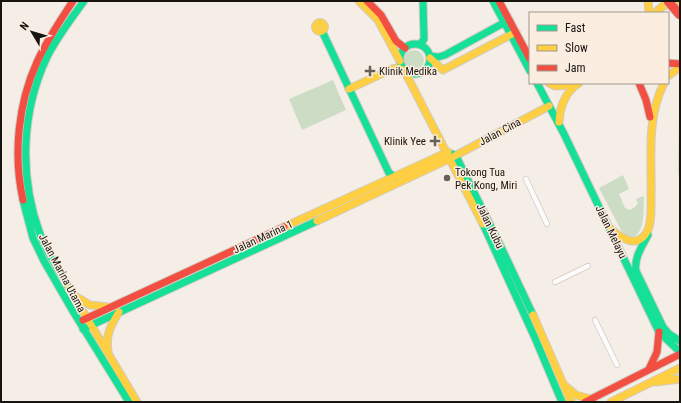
<svg xmlns="http://www.w3.org/2000/svg" width="681" height="403" viewBox="0 0 681 403" font-family="'Roboto Condensed',sans-serif">
<style>
.green{fill:#cdddc5}
.lines{fill:none;stroke-linecap:round;stroke-linejoin:round}
.street-casing{stroke:#d0cbc5;stroke-width:6}
.fast-casing{stroke:#d0cbc5;stroke-width:9}
.slow-casing{stroke:#d0cbc5;stroke-width:9}
.jam-casing{stroke:#d0cbc5;stroke-width:9}
.street{stroke:#fefcfb;stroke-width:4.5}
.fast{stroke:#16e098;stroke-width:7}
.slow{stroke:#ffcf43;stroke-width:7}
.jam{stroke:#f24e42;stroke-width:7}
.jam-bridge-casing{stroke:#cdcac6;stroke-width:11;stroke-linecap:butt}
.jam-bridge{stroke:#f24e42;stroke-width:9}
.poi-dot{fill:#65605b;stroke:#fbeee1;stroke-width:1.5}
.labels{text-anchor:middle;dominant-baseline:central;stroke-width:3;stroke-linejoin:round;paint-order:stroke}
.poi-label{font-size:11px;fill:#181410;stroke:#fbeee1;text-anchor:start}
.street-label{font-size:11px;fill:#181410;stroke:#fbeee1}
</style>
<rect width="100%" height="100%" fill="#f5eee7"/>
<!-- green -->
<path class="green" d="M404 60a10 10 0 1 1 20 0a10 10 0 1 1-20 0Z
M 333,80 L 346,110 L 302,130 L 289,99 Z
M 680,108 L 680,181 L 678,172 L 679,111 Z
M 623,175 L 629,189 L 619,194 L 625,208 L 630,210 L 635,207 L 638,203 L 636,199 L 643,196 L 644,197 C 643,209 646,230 634,237 L 626,236 L 622,232 L 599,188 Z"/>
<g class="lines">
<!-- street casing -->
<g class="street-casing">
<path id="street" d="M 526,179 L 547,224
M 555,282 L 588,266
M 595,320 L 617,365"/>
</g>
<!-- fast casing -->
<g class="fast-casing">
<path id="fast" d="M 493,1 L 530,71
M 322,31 L 389,173 L 395,177
M400 59a15 15 0 1 1 30 0a15 15 0 1 1-30 0Z
M 420,45 L 424,39 L 423,1
M 430,56 L 438,57 L 445,55 L 509,20
M 537,83 L 564,134 L 659,332 L 680,352
M 452,154 L 456,156 L 501,247 L 533,315
M 23,200 L 33,238 L 44,261 L 74,313 L 129,402
M 483,224 L 535,338 L 562,402
M 648,235 C 642,247 634,257 636,271 L 663,327 L 669,334 L 680,341
M 69,288 C 59,271 47,253 40,234 C 19,177 21,112 47,57 C 57,37 71,19 84,1
M 83,329 L 317,221"/>
</g>
<!-- slow casing -->
<g class="slow-casing">
<path id="slow" d="M 359,1 L 378,20 L 400,61
M 648,1 L 649,13
M 677,1 L 679,4
M 655,13 L 663,6 L 674,3
M315.5 27a4.5 4.5 0 1 1 9 0a4.5 4.5 0 1 1-9 0Z
M 430,58 L 443,70 L 516,32
M 668,76 L 680,67
M 549,83 L 555,86 L 574,85
M 349,89 L 392,69 L 397,68 L 404,70 L 483,224
M 559,122 C 560,106 565,92 579,83
M 317,221 L 451,158 L 549,106
M 284,227 L 448,152
M 611,229 C 623,240 639,249 648,230 C 652,221 651,207 651,197 C 652,158 646,119 664,83
M 69,288 L 137,402
M 75,296 L 90,305 L 108,307
M 533,315 L 571,402
M 108,351 C 105,336 111,325 119,312
M 656,382 L 680,379
M 564,385 L 576,395 L 591,399
M 611,402 L 680,368"/>
</g>
<!-- jam casing -->
<g class="jam-casing">
<path id="jam" d="M 367,1 L 381,15 L 396,41 L 405,48
M 499,1 L 530,59
M 668,63 L 680,64
M 639,83 L 646,100 L 650,117
M 23,200 C 13,155 18,104 37,62 C 47,40 60,21 73,1
M 83,320 L 284,227
M 649,369 L 657,352 L 659,332
M 585,402 L 680,354"/>
</g>
<!-- street -->
<use href="#street" class="street"/>
<!-- fast -->
<use href="#fast" class="fast"/>
<!-- slow -->
<use href="#slow" class="slow"/>
<!-- jam -->
<use href="#jam" class="jam"/>
<!-- jam-bridge casing -->
<g class="jam-bridge-casing">
<path id="jam-bridge" d="M 668,1 L 680,15"/>
</g>
<!-- jam-bridge -->
<use href="#jam-bridge" class="jam-bridge"/>
</g>
<!-- markers -->
<g class="poi-dot">
<path d="M368 65h4v4h4v4h-4v4h-4v-4h-4v-4h4z"/>
<path d="M433 135h4v4h4v4h-4v4h-4v-4h-4v-4h4z"/>
<circle cx="447" cy="178" r="4"/>
</g>
<g class="labels">
<!-- poi labels -->
<g class="poi-label">
<text x="379" y="71">Klinik Medika</text>
<text x="426" y="141" text-anchor="end">Klinik Yee</text>
<text x="455" y="172">Tokong Tua<tspan x="455" dy="13">Pek Kong, Miri</tspan></text>
</g>
<!-- street labels -->
<g class="street-label">
<text transform="translate(500 132) rotate(-28)">Jalan Cina</text>
<text transform="translate(490 226) rotate(64)">Jalan Kubu</text>
<text transform="translate(611 232) rotate(64)">Jalan Melayu</text>
<text transform="translate(263 237) rotate(-25)">Jalan Marina 1</text>
<text transform="translate(62 273) rotate(62)">Jalan Marina Utama</text>
</g>
</g>
<!-- border -->
<rect width="681" height="403" fill="none" stroke="#181410" stroke-width="4"/>
<!-- legend -->
<rect x="529" y="12" width="140" height="72" fill="#fbeee1" stroke="#a0978d"/>
<rect x="537" y="25" width="20" height="6" fill="#16e098" stroke="#a0978d"/>
<text x="565" y="32" font-size="12" fill="#181410">Fast</text>
<rect x="537" y="45" width="20" height="6" fill="#ffcf43" stroke="#a0978d"/>
<text x="565" y="52" font-size="12" fill="#181410">Slow</text>
<rect x="537" y="65" width="20" height="6" fill="#f24e42" stroke="#a0978d"/>
<text x="565" y="72" font-size="12" fill="#181410">Jam</text>
<!-- north arrow -->
<g transform="translate(32 32) rotate(308)" stroke="#fbeee1" stroke-width="3" paint-order="stroke">
<path d="M0-3L7 15L0 10L-7 15Z" fill="#181410"/>
<text y="-6" font-size="11" font-weight="bold" text-anchor="middle" fill="#181410">N</text>
</g>
</svg>
